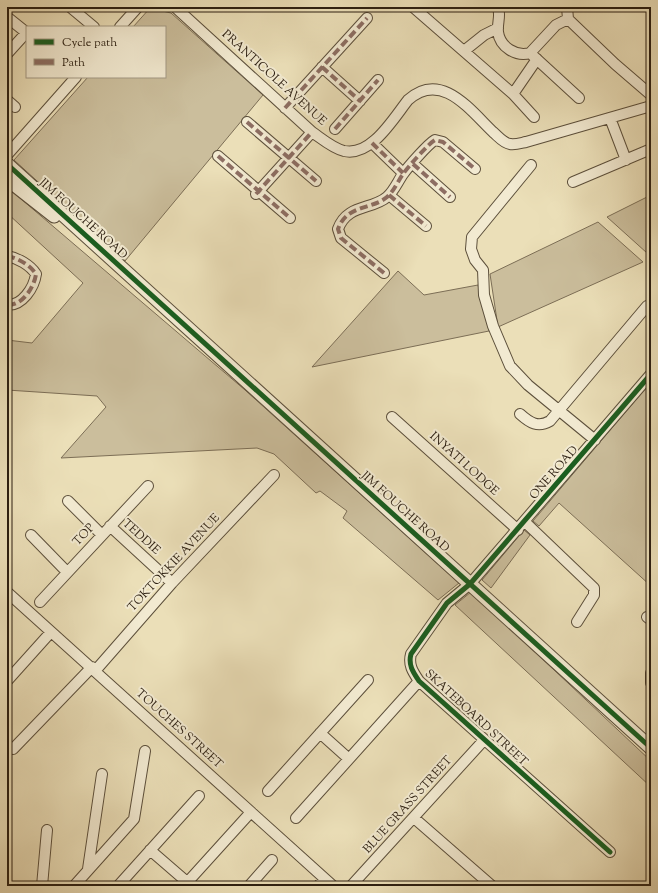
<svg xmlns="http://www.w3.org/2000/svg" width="658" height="893" viewBox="0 0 658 893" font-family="'Sorts Mill Goudy',serif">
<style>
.green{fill:#cbbe9c;stroke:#7c6e56}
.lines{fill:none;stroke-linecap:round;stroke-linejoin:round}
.minor-casing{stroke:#5c4f3b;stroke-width:12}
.tertiary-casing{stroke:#5c4f3b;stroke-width:15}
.minor{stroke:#f2ead1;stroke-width:10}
.tertiary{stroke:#f2ead1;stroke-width:13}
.quiet{stroke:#8d6e63;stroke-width:4;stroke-dasharray:8 4;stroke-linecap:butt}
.cycleway-casing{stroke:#f2ead1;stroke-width:8}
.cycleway{stroke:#1b5e20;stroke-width:5}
.labels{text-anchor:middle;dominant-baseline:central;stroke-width:4;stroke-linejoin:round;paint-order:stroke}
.street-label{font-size:12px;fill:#2c1f11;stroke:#f2ead1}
</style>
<rect width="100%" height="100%" fill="#ebdfb8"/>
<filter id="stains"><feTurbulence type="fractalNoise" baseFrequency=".005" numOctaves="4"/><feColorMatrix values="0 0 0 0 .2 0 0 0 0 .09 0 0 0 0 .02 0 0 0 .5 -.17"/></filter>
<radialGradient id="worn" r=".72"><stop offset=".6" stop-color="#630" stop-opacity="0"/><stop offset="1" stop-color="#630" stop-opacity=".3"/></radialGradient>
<!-- green -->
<path class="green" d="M 150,8 L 171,13 L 263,95 L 125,261 L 14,160 L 88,77 L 165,77 L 165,27 L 133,27 Z
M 7,187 L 245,390 L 459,583 L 438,600 L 343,518 L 347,511 L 320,491 L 316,493 L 274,454 L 257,448 L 61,458 L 106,407 L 97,396 L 7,390 L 7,340 L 32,343 L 83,283 L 7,213 Z
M 651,195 L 651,251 L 647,253 L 607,217 Z
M 598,222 L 643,262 L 498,327 L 490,274 Z
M 398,271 L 424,295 L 478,285 L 489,331 L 312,367 Z
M 651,382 L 651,586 L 559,503 L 539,526 L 533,521 Z
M 524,530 L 530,535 L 491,588 L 482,580 Z
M 471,592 L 651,761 L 651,787 L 455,605 Z"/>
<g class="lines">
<!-- minor casing -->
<g class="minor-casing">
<path id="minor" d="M 70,7 L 94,27
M 175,7 L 312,132 C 321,138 332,148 344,151 C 371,157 393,119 408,100 C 441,70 470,110 493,132 C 498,136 503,143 510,144 C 515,145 521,143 526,142 L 651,106
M 413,7 L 513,94 L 534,117
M 498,7 C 501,16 497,23 498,32 C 500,47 516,57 530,53 L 556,25 L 568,19
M 567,7 L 568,19
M 7,17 L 27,33
M 568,19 L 615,64 L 651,95
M 120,27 L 138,7
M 464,51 L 484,35 L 498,28
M 530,53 L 579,98
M 7,54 L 26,33
M 322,67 L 360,101
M 513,94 L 537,59
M 7,100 L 15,107
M 285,108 L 367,18
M 610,118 L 626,160
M 247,122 L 316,181
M 335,129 L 378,80
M 372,143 L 403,173
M 7,155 L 76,77
M 218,156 L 290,218
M 413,164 L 450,197
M 531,165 L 472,237 L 471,249 L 475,260 L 483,270 L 484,295 L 493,326 L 510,366 L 528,385 L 595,440
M 573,182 L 651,149
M 256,194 L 312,132
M 389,195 L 426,226
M 7,256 C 18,258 30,265 36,274 C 34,288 22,306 7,305
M 384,273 L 341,238 L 338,229 C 347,204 372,210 387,197 C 394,191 398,181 403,174 C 408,167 428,144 435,140 L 443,142 L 475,169
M 520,414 C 530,423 538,428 550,421 L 647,306
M 392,417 L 518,530
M 68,501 L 102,535
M 525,522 L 594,588 L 594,595 L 577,622
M 110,526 L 172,583
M 31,535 L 67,572
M 7,592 L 333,886
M 40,602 L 148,486
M 647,617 L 651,620
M 95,671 L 172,583 L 274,475
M 651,673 L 651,683
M 7,681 L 51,632
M 320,733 L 349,759
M 13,749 L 92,667
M 268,791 L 368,680
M 296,818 L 419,681
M 414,818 L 492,886
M 150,850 L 187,882
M 610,852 L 419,681 C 413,672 408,665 411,654 L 447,603 L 470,584 L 651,374
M 88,869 L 102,774
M 42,886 L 47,830
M 74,886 L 134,819 L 145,751
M 118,886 L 199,796
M 184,886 L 251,812
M 249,886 L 272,860
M 318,886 L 325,879
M 351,886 L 484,740"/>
</g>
<!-- tertiary casing -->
<g class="tertiary-casing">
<path id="tertiary" d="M 7,164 L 651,748
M 7,179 L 54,216"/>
</g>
<!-- minor -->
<use href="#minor" class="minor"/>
<!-- tertiary -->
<use href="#tertiary" class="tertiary"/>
<!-- quiet -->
<path class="quiet" d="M 322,67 L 360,101
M 285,108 L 367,18
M 247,122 L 316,181
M 335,129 L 378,80
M 372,143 L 403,173
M 218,156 L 290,218
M 413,164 L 450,197
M 256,194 L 312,132
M 389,195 L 426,226
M 7,256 C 18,258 30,265 36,274 C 34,288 22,306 7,305
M 384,273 L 341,238 L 338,229 C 347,204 372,210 387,197 C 394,191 398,181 403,174 C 408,167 428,144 435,140 L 443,142 L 475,169"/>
<!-- cycleway casing -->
<g class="cycleway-casing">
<path id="cycleway" d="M 7,164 L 651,748
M 610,852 L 419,681 C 413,672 408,665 411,654 L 447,603 L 470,584 L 651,374"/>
</g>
<!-- cycleway -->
<use href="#cycleway" class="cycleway"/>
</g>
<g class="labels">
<!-- street labels -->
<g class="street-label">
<text transform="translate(274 78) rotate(42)">PRANTICOLE AVENUE</text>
<text transform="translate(83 219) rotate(42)">JIM FOUCHE ROAD</text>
<text transform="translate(464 464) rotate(42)">INYATI LODGE</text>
<text transform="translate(554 473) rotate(-49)">ONE ROAD</text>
<text transform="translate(405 512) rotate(42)">JIM FOUCHE ROAD</text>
<text transform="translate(84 535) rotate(-47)">TOP</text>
<text transform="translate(141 537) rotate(42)">TEDDIE</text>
<text transform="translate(174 563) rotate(-47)">TOKTOKKIE AVENUE</text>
<text transform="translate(476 718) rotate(43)">SKATEBOARD STREET</text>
<text transform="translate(179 729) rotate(42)">TOUCHES STREET</text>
<text transform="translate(408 805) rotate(-48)">BLUE GRASS STREET</text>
</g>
</g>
<!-- margin -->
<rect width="658" height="893" fill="none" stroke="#ebdfb8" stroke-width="24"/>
<rect x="8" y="8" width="642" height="877" fill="none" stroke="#2c1f11" stroke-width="2"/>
<rect x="12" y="12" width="634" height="869" fill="none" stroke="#2c1f11"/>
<!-- legend -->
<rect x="26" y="26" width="140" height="52" fill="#f2ead1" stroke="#a39984"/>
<rect x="34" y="39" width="20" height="6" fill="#1b5e20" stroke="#a39984"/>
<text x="62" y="46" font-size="12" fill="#2c1f11">Cycle path</text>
<rect x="34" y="59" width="20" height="6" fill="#8d6e63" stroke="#a39984"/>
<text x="62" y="66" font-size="12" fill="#2c1f11">Path</text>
<rect width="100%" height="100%" filter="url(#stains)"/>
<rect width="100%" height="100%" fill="url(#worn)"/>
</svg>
